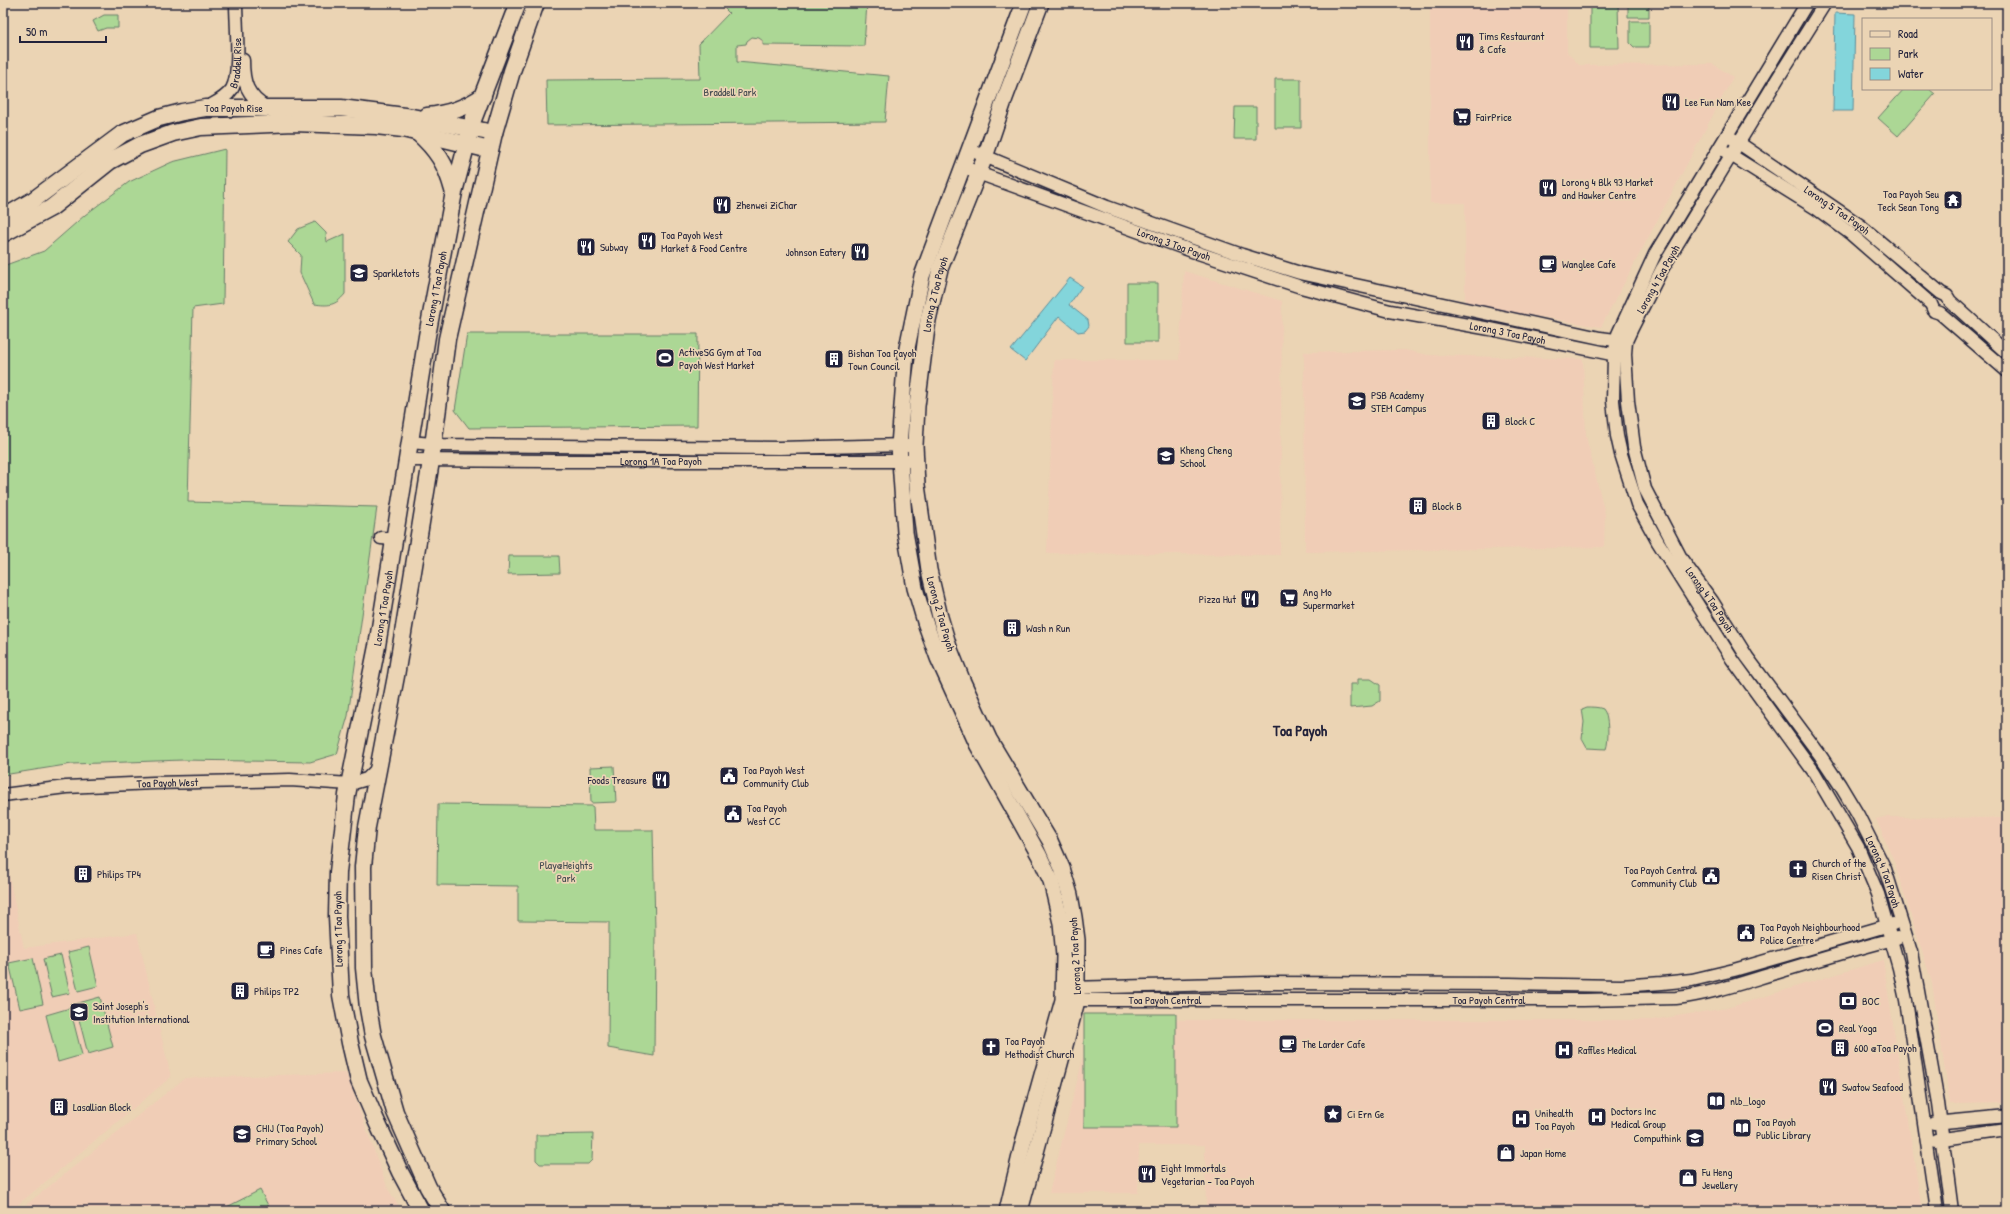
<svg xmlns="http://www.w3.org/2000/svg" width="2010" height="1214" viewBox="0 0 2010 1214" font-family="'Patrick Hand',sans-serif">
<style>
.built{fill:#f0cdb6}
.green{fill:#acd795;stroke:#677c68}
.water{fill:#83d5db;stroke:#5c8d9b}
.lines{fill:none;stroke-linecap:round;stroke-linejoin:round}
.minor-casing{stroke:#22223b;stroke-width:15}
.tertiary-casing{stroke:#22223b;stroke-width:18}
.secondary-casing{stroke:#22223b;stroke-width:19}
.minor{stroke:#ebd4b4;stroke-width:12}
.tertiary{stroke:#ebd4b4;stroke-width:15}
.secondary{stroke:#ebd4b4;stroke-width:16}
.labels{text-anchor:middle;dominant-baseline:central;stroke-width:3.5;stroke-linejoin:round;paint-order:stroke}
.poi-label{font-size:11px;fill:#22223b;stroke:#ebd4b4;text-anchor:start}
.street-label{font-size:11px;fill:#22223b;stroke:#ebd4b4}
.park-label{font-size:11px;fill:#3e464d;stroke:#ebd4b4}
.district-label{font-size:15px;font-weight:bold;fill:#22223b;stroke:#ebd4b4}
</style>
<rect width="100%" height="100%" fill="#ebd4b4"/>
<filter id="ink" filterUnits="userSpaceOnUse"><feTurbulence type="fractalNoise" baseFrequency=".025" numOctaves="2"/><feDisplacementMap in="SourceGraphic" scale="8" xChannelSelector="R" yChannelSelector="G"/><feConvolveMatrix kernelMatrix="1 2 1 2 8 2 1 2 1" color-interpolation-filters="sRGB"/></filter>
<g filter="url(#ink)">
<!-- built -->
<path class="built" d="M 1430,3 L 1567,3 L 1567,52 L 1579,65 L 1713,64 L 1733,77 L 1601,327 L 1465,304 L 1465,203 L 1430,203 Z
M 1184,271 L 1282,301 L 1280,555 L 1047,553 L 1054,360 L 1179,360 Z
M 1405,350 L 1428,355 L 1583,359 L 1586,436 L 1605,514 L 1604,547 L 1305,552 L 1304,352 Z
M 1885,817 L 2007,818 L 2007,1103 L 1950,1104 L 1932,983 L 1894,861 L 1876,819 Z
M 3,847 L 24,948 L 137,933 L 171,1077 L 14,1208 L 14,1211 L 3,1211 Z
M 1883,960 L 1922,1211 L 1206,1211 L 1205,1145 L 1139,1145 L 1138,1193 L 1049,1193 L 1089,1034 L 1108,1020 L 1652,1020 L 1727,1008 Z
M 346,1073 L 388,1189 L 402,1211 L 22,1211 L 22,1208 L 185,1078 Z"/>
<!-- green -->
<path class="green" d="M 719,3 L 867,3 L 864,46 L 763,45 L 763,41 L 759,38 L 752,37 L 747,41 L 746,44 L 737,45 L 737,62 L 889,76 L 885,122 L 547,125 L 546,80 L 700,79 L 699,44 L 729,13 Z
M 1590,3 L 1618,3 L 1619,48 L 1590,48 Z
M 1628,3 L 1643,3 L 1649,7 L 1649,17 L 1628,17 Z
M 104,15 L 118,15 L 118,28 L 106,28 L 98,31 L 93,21 Z
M 1630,21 L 1649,21 L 1649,47 L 1634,47 L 1630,43 Z
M 1275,79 L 1301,79 L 1301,128 L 1275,128 Z
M 1904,89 L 1929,89 L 1935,94 L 1898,136 L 1878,118 Z
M 1235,107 L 1256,107 L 1256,139 L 1234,139 Z
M 225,149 L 223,304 L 193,308 L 188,502 L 377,507 L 348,716 L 337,754 L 310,762 L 183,760 L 72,764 L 3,775 L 3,266 L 44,251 L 85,215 L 129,182 L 172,162 Z
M 315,222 L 326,233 L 327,242 L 345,234 L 345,294 C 335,306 329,306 314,304 L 300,273 L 301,255 L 288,242 L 298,229 Z
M 1127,283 L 1158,283 L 1158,342 L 1127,342 Z
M 467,334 L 698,334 L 697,426 L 469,428 L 455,410 Z
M 509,556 L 559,556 L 560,573 L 508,574 Z
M 1358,679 L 1371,679 L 1380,685 L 1380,701 L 1372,706 L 1350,708 L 1350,684 L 1358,684 Z
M 1587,707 C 1591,707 1599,707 1603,709 C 1609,715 1609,742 1606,749 L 1587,748 L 1582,739 L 1584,722 L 1582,709 Z
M 614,766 L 616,802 L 591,803 L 590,767 Z
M 438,804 L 593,806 L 594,830 L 653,830 L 655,931 L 654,1056 L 608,1048 L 609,922 L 518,921 L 518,886 L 437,885 Z
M 89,947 L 98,986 L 78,991 L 68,952 Z
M 61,955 L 70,993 L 52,997 L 43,959 Z
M 33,958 L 43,1004 L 20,1009 L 9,963 Z
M 100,997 L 113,1047 L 88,1054 L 75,1004 Z
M 70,1008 L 82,1055 L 58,1062 L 46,1015 Z
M 1084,1014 L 1176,1014 L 1176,1127 L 1084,1127 Z
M 593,1134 L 592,1160 L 588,1164 L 540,1164 L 536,1160 L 536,1135 Z
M 260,1190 L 271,1211 L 227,1211 L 225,1208 Z"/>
<!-- water -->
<path class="water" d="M 1835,13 L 1855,14 L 1853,111 L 1833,111 Z
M 1070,278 L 1082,286 L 1069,305 L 1088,320 L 1089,326 L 1085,331 L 1078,332 L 1059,316 L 1025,361 L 1011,350 Z"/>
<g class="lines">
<!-- minor casing -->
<g class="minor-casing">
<g id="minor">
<path d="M 1807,3 L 1655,254 L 1618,334 L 1614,356 L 1613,401 L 1617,436 L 1621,454 L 1637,504 L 1658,542 L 1732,659 L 1814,772 L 1858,847 L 1878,894 L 1899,968 L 1906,1000 L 1937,1211"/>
<path id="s1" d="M 1825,3 L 1778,78 L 1662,269 L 1632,328 L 1626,341 L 1625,354 L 1628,401 L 1634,447 L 1645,489 L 1682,560 L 1712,601 L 1747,657 L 1820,755 L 1840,785 L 1858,815 L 1885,869 L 1911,952 L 1938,1103 L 1952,1211"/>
<path d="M 243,60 C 243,83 247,96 267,108"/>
<path id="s2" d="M 208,107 C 217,102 226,98 232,89 C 241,73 236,23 236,3"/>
<path id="s3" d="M 1733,139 L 1861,226 L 1941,293 L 1947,296 L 1950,301 L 2007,353"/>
<path d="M 970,150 L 1107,207 L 1242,255 L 1300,273 L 1600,338 L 1623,341"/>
<path d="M 1726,152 L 1817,209 L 1851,234 L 1931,304 L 1934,311 L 1940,313 L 2007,371"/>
<path id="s4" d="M 963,166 L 978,173 L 1195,252 L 1301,287 L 1390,311 L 1490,329 L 1621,356"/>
<path d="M 410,442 L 443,445 L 779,448 L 907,445"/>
<path id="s5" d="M 407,460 L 557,461 L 908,461"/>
<path d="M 381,538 L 394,539"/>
<path id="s6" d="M 3,795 L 66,787 L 153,783 L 290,780 L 350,784 L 367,779 L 378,768"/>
<path d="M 1070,988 L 1261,983 L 1510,984 L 1621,986 L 1662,983 L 1692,980 L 1734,970 L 1893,924"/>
<path id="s7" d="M 1068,1000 L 1583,1000 L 1676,998 C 1712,994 1747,981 1782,971 C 1821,959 1859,948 1897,938"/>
<path d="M 1934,1123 L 2007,1116"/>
<path d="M 1936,1140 L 2007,1130"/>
</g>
</g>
<!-- tertiary casing -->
<g class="tertiary-casing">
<g id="tertiary">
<path d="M 1007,1211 L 1023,1143 L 1063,1000 L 1064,956 L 1061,923 L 1051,881 L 1039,855 L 977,744 L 938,658 L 925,622 L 915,588 L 905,532 L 899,446 L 906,353 L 922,276 L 1024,3"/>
<path id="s8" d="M 1020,1211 L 1077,1001 L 1077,940 L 1074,917 L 1070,895 L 1062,868 L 1050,841 L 989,739 L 963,682 L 949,647 L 940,617 L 929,570 L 917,485 L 915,445 L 917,406 L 928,320 L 940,269 L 985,157 L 1005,98 L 1041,3"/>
</g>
</g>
<!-- secondary casing -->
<g class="secondary-casing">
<g id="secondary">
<path d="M 427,116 C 448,114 466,108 483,96"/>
<path d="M 417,132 C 437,150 446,164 453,190"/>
<path id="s9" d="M 3,218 L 32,201 L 122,134 L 159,118 L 182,112 L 205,108 L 341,108 L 412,117 L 494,133"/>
<path d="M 3,234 L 51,208 L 110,161 L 140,145 L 173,133 L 201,127 L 294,123 L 376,126 L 403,129 L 490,150"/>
<path id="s10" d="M 421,1211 L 400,1172 L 375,1118 L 359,1081 L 350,1043 L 341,995 L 337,916 L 338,872 L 347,795 L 377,646 L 427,336 L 454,192 L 473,120 L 518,3"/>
<path d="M 442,1211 L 428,1187 L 395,1112 L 373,1036 L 368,1008 L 364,968 L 363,867 L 367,827 L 396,676 L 431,461 L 447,339 L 494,133 L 512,71 L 536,3"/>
</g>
</g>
<!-- minor -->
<use href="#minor" class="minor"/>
<!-- tertiary -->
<use href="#tertiary" class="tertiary"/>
<!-- secondary -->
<use href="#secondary" class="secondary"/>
</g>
</g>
<!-- icons -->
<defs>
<g id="restaurant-square" transform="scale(1)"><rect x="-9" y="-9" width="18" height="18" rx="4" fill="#22223b" stroke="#ebd4b4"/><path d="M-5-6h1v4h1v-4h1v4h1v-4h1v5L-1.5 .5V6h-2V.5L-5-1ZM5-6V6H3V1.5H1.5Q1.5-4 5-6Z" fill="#fff"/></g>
<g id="supermarket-square" transform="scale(1)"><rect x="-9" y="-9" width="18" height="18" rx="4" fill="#22223b" stroke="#ebd4b4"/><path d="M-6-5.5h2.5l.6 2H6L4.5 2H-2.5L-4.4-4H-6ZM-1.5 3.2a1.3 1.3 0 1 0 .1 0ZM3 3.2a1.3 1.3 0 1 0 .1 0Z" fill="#fff"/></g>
<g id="temple-square" transform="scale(1)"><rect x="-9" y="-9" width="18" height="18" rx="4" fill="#22223b" stroke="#ebd4b4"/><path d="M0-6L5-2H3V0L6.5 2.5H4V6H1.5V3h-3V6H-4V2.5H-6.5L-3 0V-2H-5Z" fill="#fff"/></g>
<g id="cafe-square" transform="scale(1)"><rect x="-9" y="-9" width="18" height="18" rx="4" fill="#22223b" stroke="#ebd4b4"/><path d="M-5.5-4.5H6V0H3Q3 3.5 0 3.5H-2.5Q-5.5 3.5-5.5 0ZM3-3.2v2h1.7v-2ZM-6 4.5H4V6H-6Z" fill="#fff"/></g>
<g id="school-square" transform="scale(1)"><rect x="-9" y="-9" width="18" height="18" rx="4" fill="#22223b" stroke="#ebd4b4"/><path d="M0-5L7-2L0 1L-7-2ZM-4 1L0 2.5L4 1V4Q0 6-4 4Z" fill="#fff"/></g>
<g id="stadium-square" transform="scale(1)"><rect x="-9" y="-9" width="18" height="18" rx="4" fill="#22223b" stroke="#ebd4b4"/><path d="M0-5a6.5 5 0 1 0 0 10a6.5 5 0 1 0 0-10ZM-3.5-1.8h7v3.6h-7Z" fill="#fff"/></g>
<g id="building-square" transform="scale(1)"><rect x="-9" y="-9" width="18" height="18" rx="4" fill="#22223b" stroke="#ebd4b4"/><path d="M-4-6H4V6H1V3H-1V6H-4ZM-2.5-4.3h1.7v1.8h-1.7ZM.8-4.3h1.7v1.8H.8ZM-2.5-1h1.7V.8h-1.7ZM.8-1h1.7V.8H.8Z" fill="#fff"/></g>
<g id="civic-square" transform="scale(1)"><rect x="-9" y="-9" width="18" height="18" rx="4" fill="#22223b" stroke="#ebd4b4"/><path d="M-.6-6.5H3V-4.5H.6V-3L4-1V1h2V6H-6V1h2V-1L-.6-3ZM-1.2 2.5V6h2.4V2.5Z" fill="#fff"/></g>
<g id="church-square" transform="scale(1)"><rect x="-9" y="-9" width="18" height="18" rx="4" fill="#22223b" stroke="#ebd4b4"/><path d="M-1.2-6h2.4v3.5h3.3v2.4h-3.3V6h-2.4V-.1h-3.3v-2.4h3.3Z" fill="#fff"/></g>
<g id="bank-square" transform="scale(1)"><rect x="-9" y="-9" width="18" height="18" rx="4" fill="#22223b" stroke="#ebd4b4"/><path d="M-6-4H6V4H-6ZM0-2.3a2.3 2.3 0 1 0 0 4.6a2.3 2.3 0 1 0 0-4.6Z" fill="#fff"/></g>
<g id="hospital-square" transform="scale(1)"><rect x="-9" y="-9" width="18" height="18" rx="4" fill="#22223b" stroke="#ebd4b4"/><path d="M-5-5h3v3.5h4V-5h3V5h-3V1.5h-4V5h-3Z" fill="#fff"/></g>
<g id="library-square" transform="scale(1)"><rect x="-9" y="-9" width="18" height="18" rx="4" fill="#22223b" stroke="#ebd4b4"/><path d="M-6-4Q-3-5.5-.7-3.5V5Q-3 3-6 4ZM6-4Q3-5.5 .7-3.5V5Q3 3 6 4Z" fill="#fff"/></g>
<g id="sight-square" transform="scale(1)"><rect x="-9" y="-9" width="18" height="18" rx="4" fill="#22223b" stroke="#ebd4b4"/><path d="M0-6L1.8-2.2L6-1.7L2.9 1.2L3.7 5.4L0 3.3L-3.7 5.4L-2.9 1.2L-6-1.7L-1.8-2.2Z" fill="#fff"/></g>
<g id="shop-square" transform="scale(1)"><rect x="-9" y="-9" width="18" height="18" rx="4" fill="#22223b" stroke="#ebd4b4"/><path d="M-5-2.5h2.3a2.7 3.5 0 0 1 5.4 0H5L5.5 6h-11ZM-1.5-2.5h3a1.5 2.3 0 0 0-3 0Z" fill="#fff"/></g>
</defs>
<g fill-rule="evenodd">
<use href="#restaurant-square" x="1465" y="42"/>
<use href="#restaurant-square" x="1671" y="102"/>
<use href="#supermarket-square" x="1462" y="117"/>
<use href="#restaurant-square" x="1548" y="188"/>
<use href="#temple-square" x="1953" y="200"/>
<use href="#restaurant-square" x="722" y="205"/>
<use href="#restaurant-square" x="647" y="241"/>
<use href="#restaurant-square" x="586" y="247"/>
<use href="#restaurant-square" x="860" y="252"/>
<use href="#cafe-square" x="1548" y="264"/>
<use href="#school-square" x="359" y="273"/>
<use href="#stadium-square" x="665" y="358"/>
<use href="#building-square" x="834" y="359"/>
<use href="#school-square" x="1357" y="401"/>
<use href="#building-square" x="1491" y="421"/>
<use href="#school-square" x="1166" y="456"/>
<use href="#building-square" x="1418" y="506"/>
<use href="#supermarket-square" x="1289" y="598"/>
<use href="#restaurant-square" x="1250" y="599"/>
<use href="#building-square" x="1012" y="628"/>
<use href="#civic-square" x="729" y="776"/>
<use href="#restaurant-square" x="661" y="780"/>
<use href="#civic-square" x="733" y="814"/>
<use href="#church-square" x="1798" y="869"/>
<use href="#building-square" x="83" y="874"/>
<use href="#civic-square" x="1711" y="876"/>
<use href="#civic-square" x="1746" y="933"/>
<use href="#cafe-square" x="266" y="950"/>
<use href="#building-square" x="240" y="991"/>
<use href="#bank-square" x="1848" y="1001"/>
<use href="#school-square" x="79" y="1012"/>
<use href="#stadium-square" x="1825" y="1028"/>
<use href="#cafe-square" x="1288" y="1044"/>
<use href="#church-square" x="991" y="1047"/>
<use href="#building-square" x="1840" y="1048"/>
<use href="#hospital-square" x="1564" y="1050"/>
<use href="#restaurant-square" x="1828" y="1087"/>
<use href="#library-square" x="1716" y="1101"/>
<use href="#building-square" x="59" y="1107"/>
<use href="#sight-square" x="1333" y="1114"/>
<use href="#hospital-square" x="1597" y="1117"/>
<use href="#hospital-square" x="1521" y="1119"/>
<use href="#library-square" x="1742" y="1128"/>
<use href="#school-square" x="242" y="1134"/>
<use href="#school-square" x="1695" y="1138"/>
<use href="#shop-square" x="1506" y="1153"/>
<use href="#restaurant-square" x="1147" y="1174"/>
<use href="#shop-square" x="1688" y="1178"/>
</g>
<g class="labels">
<!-- poi labels -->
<g class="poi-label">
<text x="1479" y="36">Tims Restaurant<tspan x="1479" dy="13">&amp; Cafe</tspan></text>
<text x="1685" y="102">Lee Fun Nam Kee</text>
<text x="1476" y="117">FairPrice</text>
<text x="1562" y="182">Lorong 4 Blk 93 Market<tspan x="1562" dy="13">and Hawker Centre</tspan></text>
<text x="1939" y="194" text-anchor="end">Toa Payoh Seu<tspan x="1939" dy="13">Teck Sean Tong</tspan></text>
<text x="736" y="205">Zhenwei ZiChar</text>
<text x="661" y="235">Toa Payoh West<tspan x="661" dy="13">Market &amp; Food Centre</tspan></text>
<text x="600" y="247">Subway</text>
<text x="846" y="252" text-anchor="end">Johnson Eatery</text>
<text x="1562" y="264">Wanglee Cafe</text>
<text x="373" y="273">Sparkletots</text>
<text x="679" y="352">ActiveSG Gym at Toa<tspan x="679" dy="13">Payoh West Market</tspan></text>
<text x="848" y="353">Bishan Toa Payoh<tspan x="848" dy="13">Town Council</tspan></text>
<text x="1371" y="395">PSB Academy<tspan x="1371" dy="13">STEM Campus</tspan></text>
<text x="1505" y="421">Block C</text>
<text x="1180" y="450">Kheng Cheng<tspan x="1180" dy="13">School</tspan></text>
<text x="1432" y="506">Block B</text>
<text x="1303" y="592">Ang Mo<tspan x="1303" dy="13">Supermarket</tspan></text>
<text x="1236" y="599" text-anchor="end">Pizza Hut</text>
<text x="1026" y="628">Wash n Run</text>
<text x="743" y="770">Toa Payoh West<tspan x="743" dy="13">Community Club</tspan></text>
<text x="647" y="780" text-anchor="end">Foods Treasure</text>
<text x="747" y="808">Toa Payoh<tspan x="747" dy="13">West CC</tspan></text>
<text x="1812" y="863">Church of the<tspan x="1812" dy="13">Risen Christ</tspan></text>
<text x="1697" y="870" text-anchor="end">Toa Payoh Central<tspan x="1697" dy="13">Community Club</tspan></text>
<text x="97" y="874">Philips TP4</text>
<text x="1760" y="927">Toa Payoh Neighbourhood<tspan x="1760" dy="13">Police Centre</tspan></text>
<text x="280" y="950">Pines Cafe</text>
<text x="254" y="991">Philips TP2</text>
<text x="1862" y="1001">BOC</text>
<text x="93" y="1006">Saint Joseph's<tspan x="93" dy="13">Institution International</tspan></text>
<text x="1839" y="1028">Real Yoga</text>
<text x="1005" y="1041">Toa Payoh<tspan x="1005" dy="13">Methodist Church</tspan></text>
<text x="1302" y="1044">The Larder Cafe</text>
<text x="1854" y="1048">600 @Toa Payoh</text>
<text x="1578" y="1050">Raffles Medical</text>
<text x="1842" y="1087">Swatow Seafood</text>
<text x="1730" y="1101">nlb_logo</text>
<text x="73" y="1107">Lasallian Block</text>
<text x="1611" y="1111">Doctors Inc<tspan x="1611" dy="13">Medical Group</tspan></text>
<text x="1535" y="1113">Unihealth<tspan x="1535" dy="13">Toa Payoh</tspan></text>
<text x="1347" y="1114">Ci Ern Ge</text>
<text x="1756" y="1122">Toa Payoh<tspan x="1756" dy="13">Public Library</tspan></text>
<text x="256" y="1128">CHIJ (Toa Payoh)<tspan x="256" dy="13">Primary School</tspan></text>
<text x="1681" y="1138" text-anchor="end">Computhink</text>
<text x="1520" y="1153">Japan Home</text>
<text x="1161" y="1168">Eight Immortals<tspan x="1161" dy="13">Vegetarian - Toa Payoh</tspan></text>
<text x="1702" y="1172">Fu Heng<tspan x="1702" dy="13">Jewellery</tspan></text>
</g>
<!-- street labels -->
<g class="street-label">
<text stroke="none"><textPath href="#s2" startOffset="57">Braddell Rise</textPath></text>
<text stroke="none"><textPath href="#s9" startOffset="262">Toa Payoh Rise</textPath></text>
<text stroke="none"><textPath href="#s3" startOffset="126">Lorong 5 Toa Payoh</textPath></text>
<text stroke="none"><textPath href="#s4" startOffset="225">Lorong 3 Toa Payoh</textPath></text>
<text transform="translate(1658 279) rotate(-61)">Lorong 4 Toa Payoh</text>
<text stroke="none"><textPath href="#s10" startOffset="947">Lorong 1 Toa Payoh</textPath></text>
<text stroke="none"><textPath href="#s8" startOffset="959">Lorong 2 Toa Payoh</textPath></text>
<text stroke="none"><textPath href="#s4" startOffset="571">Lorong 3 Toa Payoh</textPath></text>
<text stroke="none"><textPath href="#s5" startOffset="254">Lorong 1A Toa Payoh</textPath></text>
<text stroke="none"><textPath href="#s1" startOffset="671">Lorong 4 Toa Payoh</textPath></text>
<text stroke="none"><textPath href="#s10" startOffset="623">Lorong 1 Toa Payoh</textPath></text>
<text transform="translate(941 614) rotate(74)">Lorong 2 Toa Payoh</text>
<text stroke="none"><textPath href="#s6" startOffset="165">Toa Payoh West</textPath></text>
<text stroke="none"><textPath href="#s1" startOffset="995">Lorong 4 Toa Payoh</textPath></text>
<text transform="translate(338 929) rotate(-91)">Lorong 1 Toa Payoh</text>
<text transform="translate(1075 956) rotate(-93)">Lorong 2 Toa Payoh</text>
<text stroke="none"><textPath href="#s7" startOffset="421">Toa Payoh Central</textPath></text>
<text stroke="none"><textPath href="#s7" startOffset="97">Toa Payoh Central</textPath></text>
</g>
<!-- park labels -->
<g class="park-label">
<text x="730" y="92">Braddell Park</text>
<text x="566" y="865">Play@Heights<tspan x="566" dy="13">Park</tspan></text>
</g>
<!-- district labels -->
<g class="district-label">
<text x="1300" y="730">Toa Payoh</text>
</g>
</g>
<!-- margin -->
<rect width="2010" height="1214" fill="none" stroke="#ebd4b4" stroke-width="16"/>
<rect x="8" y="8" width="1994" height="1198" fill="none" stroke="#22223b" stroke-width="1.5" filter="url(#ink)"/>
<!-- legend -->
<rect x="1862" y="18" width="130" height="72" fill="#ebd4b4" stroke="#9b8d84"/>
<rect x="1870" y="31" width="20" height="6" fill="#ebd4b4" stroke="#9b8d84"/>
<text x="1898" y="38" font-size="12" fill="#22223b">Road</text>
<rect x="1870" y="48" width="20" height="12" fill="#acd795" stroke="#9b8d84"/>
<text x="1898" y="58" font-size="12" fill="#22223b">Park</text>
<rect x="1870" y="68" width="20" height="12" fill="#83d5db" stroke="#9b8d84"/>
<text x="1898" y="78" font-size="12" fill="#22223b">Water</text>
<!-- scale -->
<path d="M20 36v6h86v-6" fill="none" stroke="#22223b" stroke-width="2"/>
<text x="26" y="36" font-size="12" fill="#22223b" stroke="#ebd4b4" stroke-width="3" paint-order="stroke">50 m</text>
</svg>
